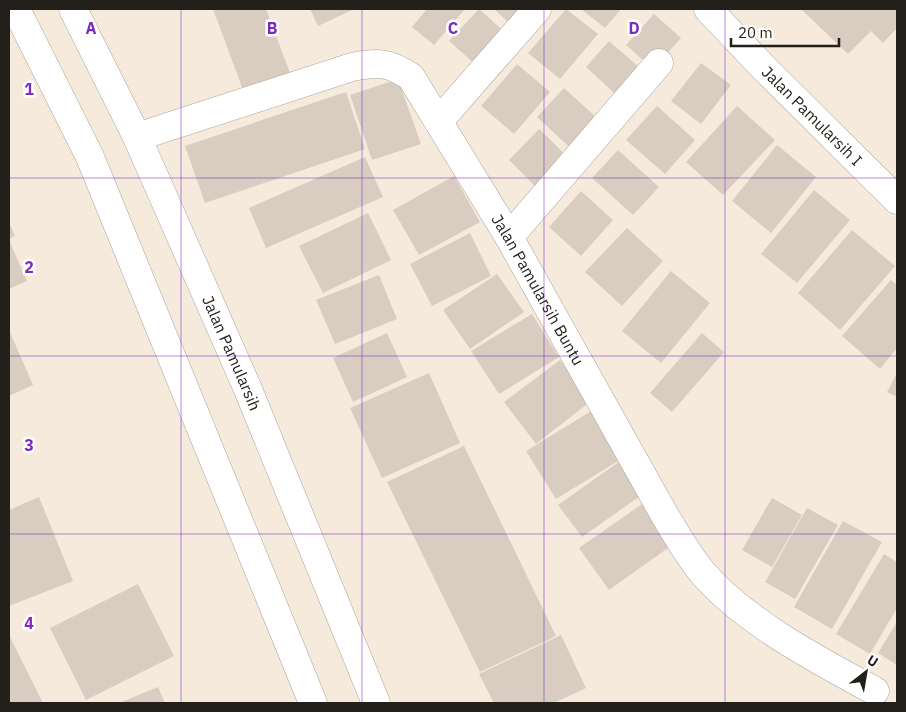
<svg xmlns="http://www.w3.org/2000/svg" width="906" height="712" viewBox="0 0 906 712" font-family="'IBM Plex Sans',sans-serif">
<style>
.building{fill:#d8cdc0}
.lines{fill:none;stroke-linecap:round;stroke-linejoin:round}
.street-casing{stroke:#ada296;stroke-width:29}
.highway-casing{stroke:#ada296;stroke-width:29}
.street{stroke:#fff;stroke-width:28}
.highway{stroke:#fff;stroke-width:28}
.grid{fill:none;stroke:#7b2cbf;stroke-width:1;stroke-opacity:0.55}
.labels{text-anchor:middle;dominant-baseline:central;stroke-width:5;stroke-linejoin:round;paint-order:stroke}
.street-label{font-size:16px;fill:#231f1a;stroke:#fff}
.grid-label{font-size:16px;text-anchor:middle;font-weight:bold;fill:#7b2cbf;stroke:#fff;stroke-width:5;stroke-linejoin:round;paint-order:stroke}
</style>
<rect width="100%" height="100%" fill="#f6eadd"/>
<!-- building -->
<path class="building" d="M 213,9 L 266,9 L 290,73 L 243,90 Z
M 310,9 L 354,9 L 318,26 Z
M 427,9 L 465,9 L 434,45 L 412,27 Z
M 479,9 L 507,34 L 477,66 L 449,41 Z
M 494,9 L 526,9 L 511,25 Z
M 566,9 L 598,34 L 560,79 L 528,53 Z
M 581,9 L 621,9 L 605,28 Z
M 801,9 L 897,9 L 897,28 L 883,43 L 871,31 L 848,54 Z
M 654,14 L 681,38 L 653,69 L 626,45 Z
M 609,41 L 647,74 L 623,101 L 586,67 Z
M 701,63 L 731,85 L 701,124 L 671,101 Z
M 517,64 L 550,92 L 514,134 L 481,106 Z
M 398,79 L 421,144 L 372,160 L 350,95 Z
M 564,88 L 606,126 L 578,155 L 537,117 Z
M 346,92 L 365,149 L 205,203 L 185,146 Z
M 657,106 L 695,140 L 665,174 L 626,140 Z
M 737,106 L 775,140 L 723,195 L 686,162 Z
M 539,129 L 571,160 L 540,191 L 509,160 Z
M 777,145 L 816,177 L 771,233 L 732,201 Z
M 618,150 L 659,187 L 633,215 L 592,178 Z
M 365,157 L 383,197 L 266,248 L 249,208 Z
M 454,176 L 480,222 L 419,255 L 393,210 Z
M 814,190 L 850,220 L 797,283 L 761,254 Z
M 581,191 L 613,220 L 581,256 L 549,227 Z
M 368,213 L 391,260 L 323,293 L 299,246 Z
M 9,222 L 15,236 L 9,239 Z
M 627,228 L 663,261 L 622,306 L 585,272 Z
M 852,230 L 895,266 L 840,330 L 798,293 Z
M 470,233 L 491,276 L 432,306 L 410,264 Z
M 9,240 L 27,281 L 9,289 Z
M 671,271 L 710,303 L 661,363 L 622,331 Z
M 497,274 L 524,312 L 470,349 L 443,310 Z
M 379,275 L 397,319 L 335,344 L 316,300 Z
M 891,280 L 897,285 L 897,348 L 880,369 L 842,336 Z
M 532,314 L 559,357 L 499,394 L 471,351 Z
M 9,330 L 33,385 L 9,396 Z
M 387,333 L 407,377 L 353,402 L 333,358 Z
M 702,333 L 724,352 L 672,412 L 650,393 Z
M 560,360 L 591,401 L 536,444 L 504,402 Z
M 429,373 L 460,443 L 382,478 L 350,408 Z
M 897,373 L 897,397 L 887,392 Z
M 593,410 L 623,458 L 556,499 L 526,451 Z
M 464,446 L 556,636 L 480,672 L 387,482 Z
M 620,461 L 643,494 L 582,537 L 558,505 Z
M 39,497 L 73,581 L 9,606 L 9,510 Z
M 772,498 L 802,515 L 772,567 L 742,550 Z
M 645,502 L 675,543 L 609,590 L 579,548 Z
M 807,508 L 838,525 L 795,599 L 765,582 Z
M 843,521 L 882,542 L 832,629 L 794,607 Z
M 884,554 L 897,562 L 897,608 L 870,654 L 836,634 Z
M 138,584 L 174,656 L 86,700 L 50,628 Z
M 897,622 L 897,665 L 878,653 Z
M 9,635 L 43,703 L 9,703 Z
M 561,635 L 586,688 L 554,703 L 494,703 L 479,674 Z
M 158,687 L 165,703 L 119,703 Z"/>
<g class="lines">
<!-- street casing -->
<g class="street-casing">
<g id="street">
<path id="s1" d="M 708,9 L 764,68 L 897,200"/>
<path d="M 439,121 L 537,9"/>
<path id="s2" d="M 137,137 L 352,67 C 378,62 389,62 411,77 L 509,237 L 664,514 C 676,534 687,554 702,572 C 742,620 819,661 875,691"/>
<path d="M 509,237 L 659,63"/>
</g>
</g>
<!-- highway casing -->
<g class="highway-casing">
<g id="highway">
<path d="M 16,9 L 90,157 L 313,703"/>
<path id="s3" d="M 73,9 L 137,137 L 247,387 L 376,703"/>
</g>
</g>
<!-- street -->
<use href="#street" class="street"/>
<!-- highway -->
<use href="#highway" class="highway"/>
</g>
<!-- grid -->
<path class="grid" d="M 181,9 L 181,703M 362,9 L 362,703M 544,9 L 544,703M 725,9 L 725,703M 9,178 L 897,178M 9,356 L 897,356M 9,534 L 897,534"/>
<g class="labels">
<!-- street labels -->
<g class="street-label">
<text stroke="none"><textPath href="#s1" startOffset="149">Jalan Pamularsih I</textPath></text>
<text stroke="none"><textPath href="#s2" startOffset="536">Jalan Pamularsih Buntu</textPath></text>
<text stroke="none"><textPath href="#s3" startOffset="379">Jalan Pamularsih</textPath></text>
</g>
</g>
<g class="grid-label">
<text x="91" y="34">A</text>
<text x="272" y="34">B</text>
<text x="453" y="34">C</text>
<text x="634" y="34">D</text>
<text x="29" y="95">1</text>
<text x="29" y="273">2</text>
<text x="29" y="451">3</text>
<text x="29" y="629">4</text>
</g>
<!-- border -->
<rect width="906" height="712" fill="none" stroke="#231f1a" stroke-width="20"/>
<!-- north arrow -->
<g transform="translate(866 672) rotate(31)" stroke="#ffffff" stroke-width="4" paint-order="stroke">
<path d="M0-4L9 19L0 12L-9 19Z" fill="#231f1a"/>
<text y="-8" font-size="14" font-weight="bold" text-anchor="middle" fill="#231f1a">U</text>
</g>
<!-- scale -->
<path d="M731 38v8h108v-8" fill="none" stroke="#231f1a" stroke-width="2.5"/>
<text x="738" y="38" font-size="15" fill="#231f1a" stroke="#ffffff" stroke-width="4" paint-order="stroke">20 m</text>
</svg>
